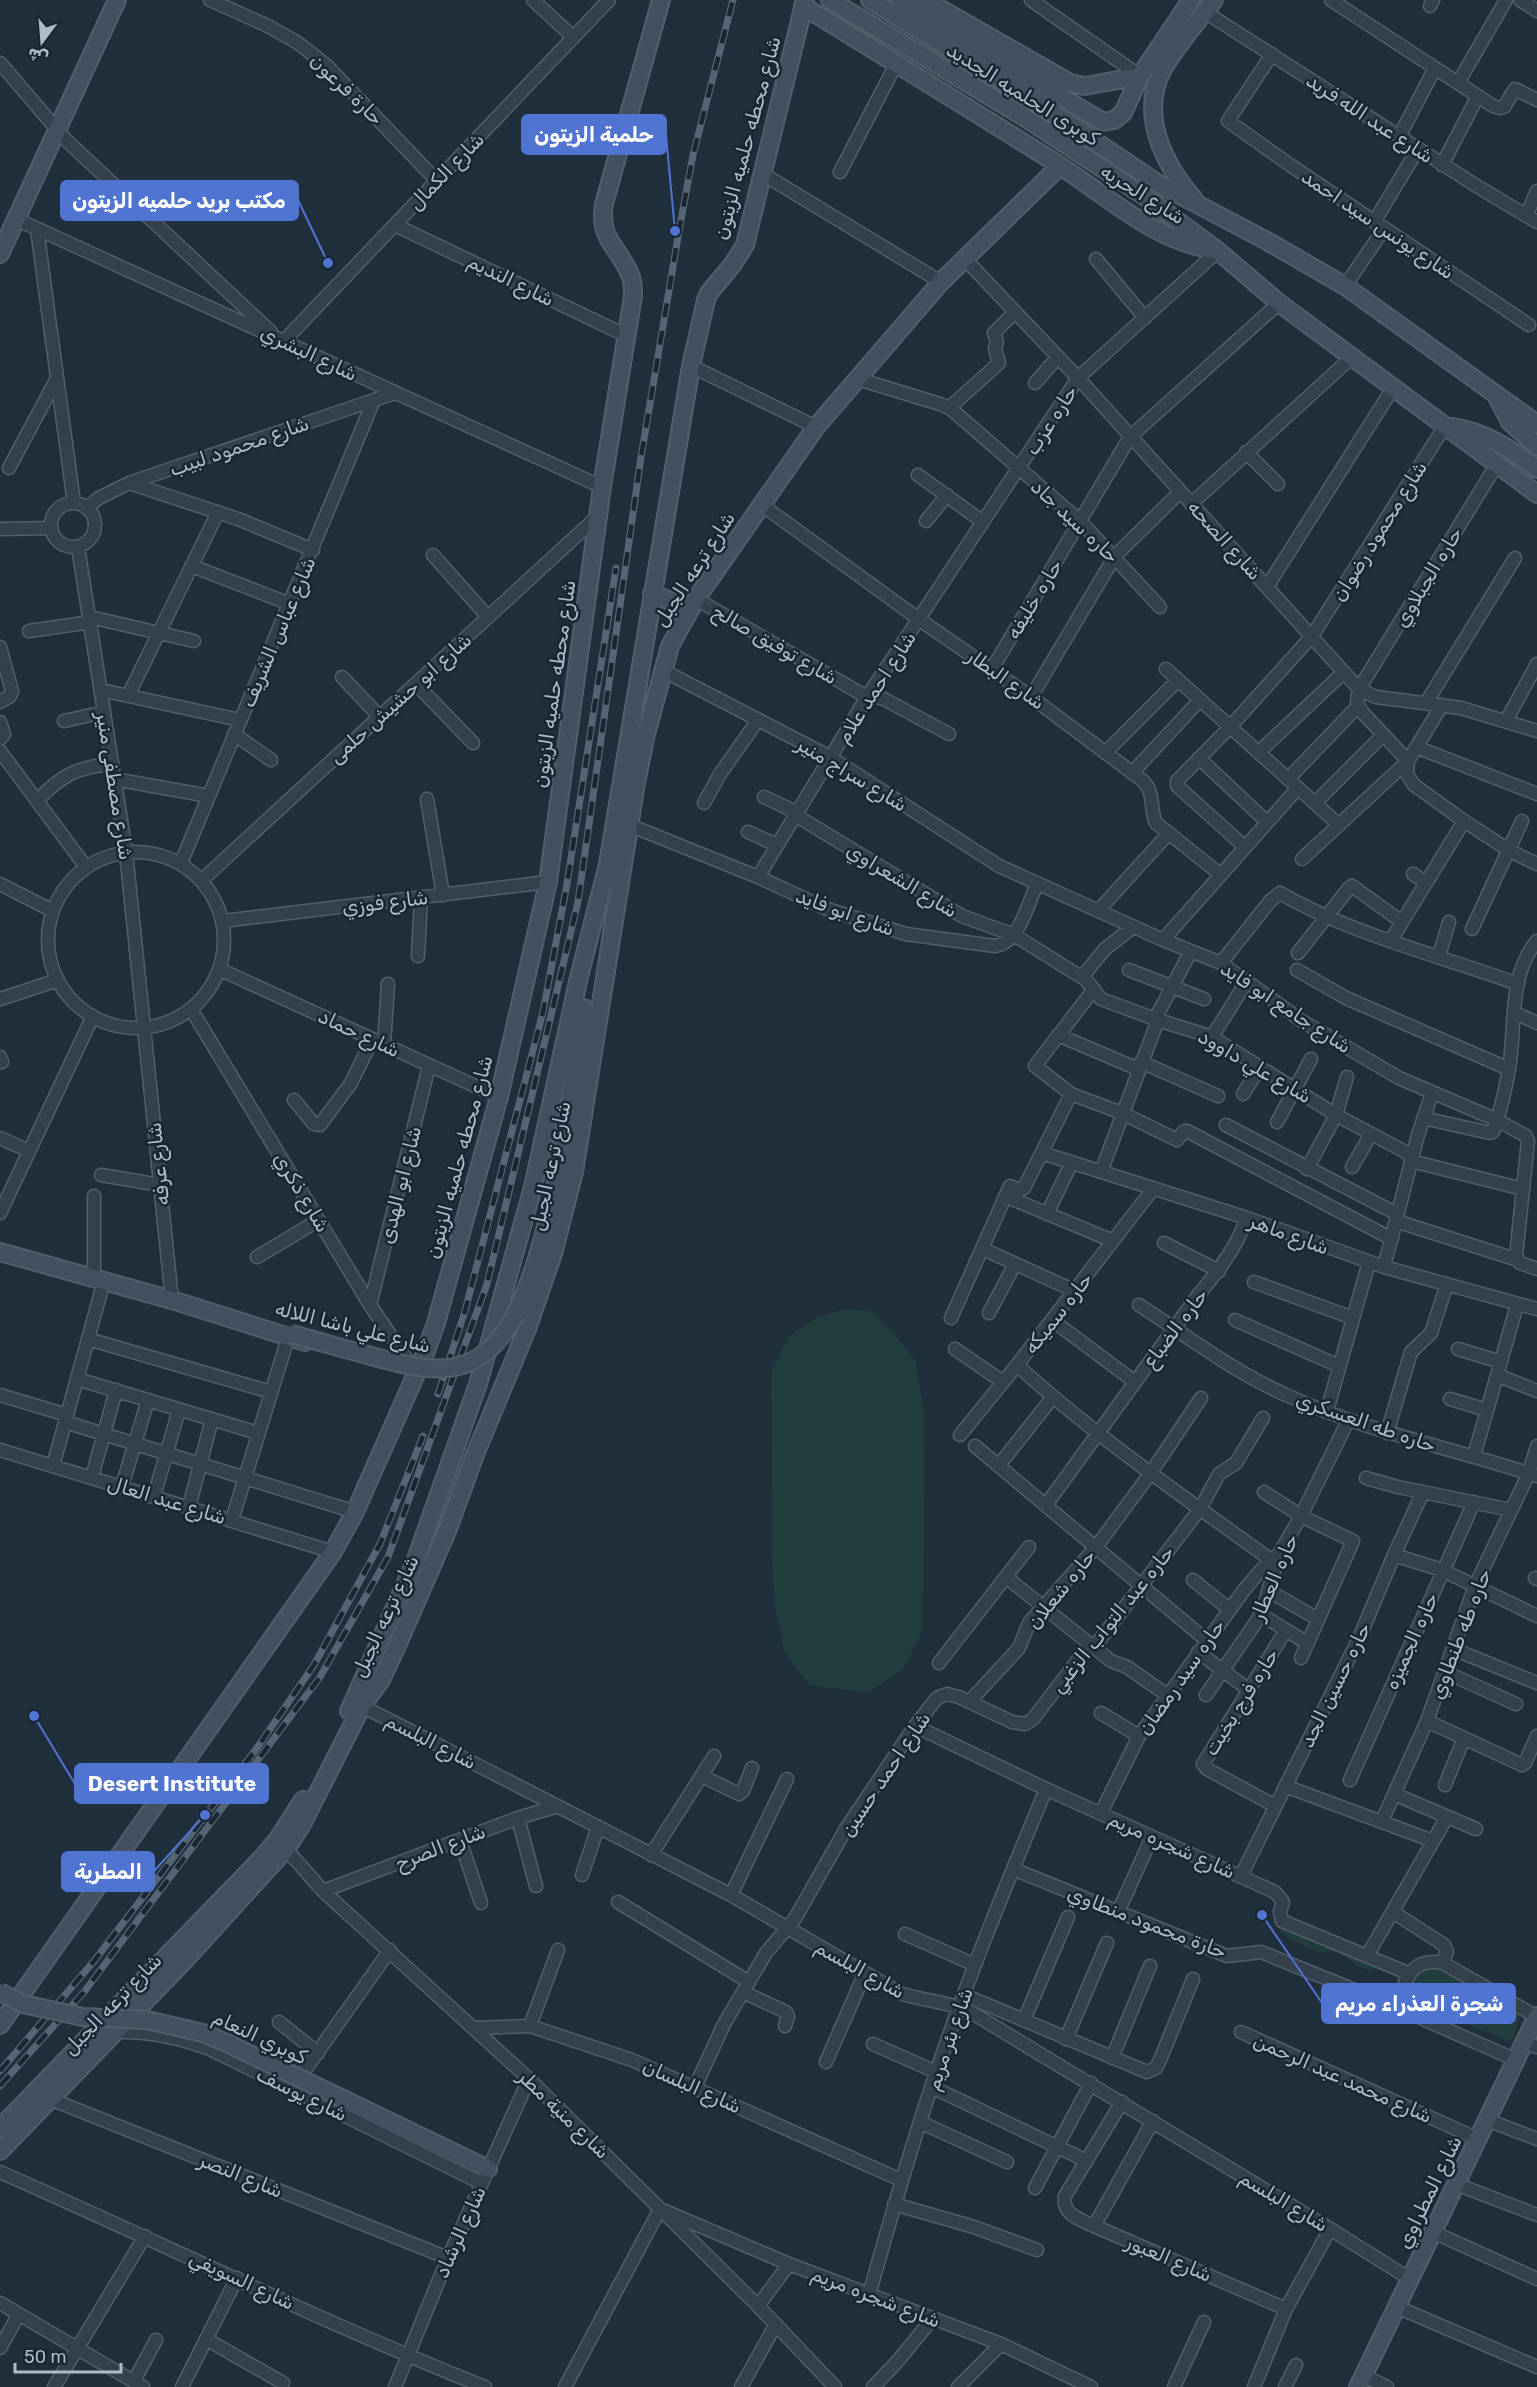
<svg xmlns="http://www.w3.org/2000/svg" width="1537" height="2387" viewBox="0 0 1537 2387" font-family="Rubik,'Noto Sans Arabic',sans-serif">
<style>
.green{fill:#223d3d}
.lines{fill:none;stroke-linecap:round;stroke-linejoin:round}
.street-casing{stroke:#525e6a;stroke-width:15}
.secondary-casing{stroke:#525e6a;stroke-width:20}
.street{stroke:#34414c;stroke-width:12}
.secondary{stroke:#425060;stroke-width:16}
.rail-casing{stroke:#566574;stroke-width:7}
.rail{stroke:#1a2631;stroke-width:4.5;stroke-dasharray:14;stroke-linecap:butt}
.secondary-bridge-casing{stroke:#525e6a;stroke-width:20;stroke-linecap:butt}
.secondary-bridge{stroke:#425060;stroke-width:16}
.labels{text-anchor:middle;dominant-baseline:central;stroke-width:5;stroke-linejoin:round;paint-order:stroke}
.street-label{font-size:20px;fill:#afbbc8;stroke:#1a2631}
.leader{fill:none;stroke:#5074d2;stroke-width:2}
.callout-dot{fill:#5074d2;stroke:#1a2631;stroke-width:2}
.callout{fill:#5074d2;stroke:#5074d2;stroke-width:2}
.callout-label{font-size:21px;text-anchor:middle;font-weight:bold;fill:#fff}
</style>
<rect width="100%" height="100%" fill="#202f3c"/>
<!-- green -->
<path class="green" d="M 844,1309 L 871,1311 L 896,1336 L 915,1360 L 924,1411 L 923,1631 L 903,1669 L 867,1693 L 809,1685 L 784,1651 L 775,1606 L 772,1549 L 771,1373 L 789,1335 L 818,1317 Z
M 1278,1926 L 1375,1966 L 1374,1969 C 1362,1973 1349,1957 1336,1952 C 1330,1950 1328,1952 1322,1952 C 1316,1952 1287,1938 1283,1934 C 1280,1932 1279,1929 1278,1926 Z
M 1434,1966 L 1519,2013 L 1519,2020 L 1513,2039 L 1508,2041 L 1410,1999 C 1412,1984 1419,1971 1434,1966 Z"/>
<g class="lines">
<!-- street casing -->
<g class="street-casing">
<path id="street" d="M 210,0 L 268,26 L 298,43 L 326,65 L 437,181
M 533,0 L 573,37
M 1031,0 L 1140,76
M 1331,0 L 1493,106 L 1499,108 L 1504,107 L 1515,89 L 1537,100
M 1520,0 L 1537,11
M 1430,6 L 1433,0
M 1205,12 L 1475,185 L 1537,222
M 1272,54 L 1228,121 L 1290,165 L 1529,325
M 0,63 L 66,140 L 271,332
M 1458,83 L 1506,0
M 1399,137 L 1435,68
M 1442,165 L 1478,96
M 840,172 L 896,64
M 763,174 L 941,282
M 1526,216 L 1537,191
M 16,219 L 602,487
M 1374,222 L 1418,149
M 395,225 L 627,336
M 37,229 L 74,503
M 964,258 L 1078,378 L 1359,689 L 1376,697 L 1461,708 L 1537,731
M 1096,259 L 1145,318
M 1345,286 L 1384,229
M 284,341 L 609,0
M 691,366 L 816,427
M 858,379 L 940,404 L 951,409 L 1081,522 L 1160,607
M 1035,383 L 1058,357
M 949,408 L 999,363 L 995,349 L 997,342 L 994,333 L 1015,312
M 1246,452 L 1278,484
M 1497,464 L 1359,689 L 1357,702 L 1362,712 L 1408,761 L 1407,774 L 1414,785 L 1464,821 L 1510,851 L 1537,864
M 9,468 L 56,380
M 918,475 L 983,522
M 129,483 L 238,519 L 313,550
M51 525a22 22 0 1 1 44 0a22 22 0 1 1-44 0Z
M 1191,504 L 1352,357
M 762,505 L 920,620 L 1031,697 L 1142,780 C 1156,793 1149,808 1156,823 L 1221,875
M 87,508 L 99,498 L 129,483 L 395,393
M 926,521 L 947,495
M 0,529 L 51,528
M 78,547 L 126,852 L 172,1300
M 433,555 L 488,617
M 192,566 L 290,604
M 1267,587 L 1393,388
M 696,599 L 867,697 L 874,696 L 884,699 L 949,734
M 90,617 L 194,641
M 29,631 L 91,622
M 0,647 L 12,691 L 10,696 L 0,702
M 992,669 L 1130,437 L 1279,303
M 1166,669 L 1338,824
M 664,671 L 830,757 L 999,866 L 1163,940 L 1221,963 L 1302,1021 L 1399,1078 L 1497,1120 L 1526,1136 L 1528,1141
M 342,677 L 379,716
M 416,684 L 473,743
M 101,690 L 240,720
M 128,696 L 218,512
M 1031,697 L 1115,556 L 1180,492
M 1426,703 L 1515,558
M 64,721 L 104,712
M 1506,721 L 1537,664
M 0,722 L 4,734 L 0,739
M 234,734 L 271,760
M 1416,747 L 1537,794
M 0,751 L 86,867
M 1259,752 L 1344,672
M 1105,753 L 1178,680
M 1199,758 L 1267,822
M 1132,773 L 1200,700
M 114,779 L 209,796
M 1288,779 L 1358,706
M 764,797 L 796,812
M 427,799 L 443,895
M 37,801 C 60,776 77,767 111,764
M 704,803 L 720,774 L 758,720
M 1315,803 L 1383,735
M 795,815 L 962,916 L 1014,935 L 1086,980 L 1101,999 L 1155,1019 L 1212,1037 L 1336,1115 L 1413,1156
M 629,825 L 758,877 L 827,909 L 906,934 L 995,946 C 1020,942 1027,905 1037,884
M 748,832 L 777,845
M 1245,847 L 1177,786 L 1177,781 L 1230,727 L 1312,636 L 1445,426
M48 940a88 88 0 1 1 176 0a88 88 0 1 1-176 0Z
M 1302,859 L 1408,761 L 1442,705
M 181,863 L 374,400
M 1413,874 L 1426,883
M 758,877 L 867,697 L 1078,378 L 1218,251
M 202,880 L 598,516
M 0,884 L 53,911
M 1098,911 L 1169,833
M 223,921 L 548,882
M 1472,929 L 1522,821
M 1163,940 L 1297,789
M 1391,940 L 1464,821
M 1298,953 L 1349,888 L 1352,886 L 1402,922
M 418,956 L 421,897
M 1439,956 L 1449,922
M 1221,963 L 1271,900 L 1280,893 C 1350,934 1441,956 1518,984
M 219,969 L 499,1097
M 1129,970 L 1204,999
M 1297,970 L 1346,998 L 1509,1069
M 1082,977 L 1105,949 L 1133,927
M 1094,989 L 1035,1066 L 1071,1094 L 1122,1113 L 1177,1140 L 1184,1131 L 1187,1131 L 1392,1239
M 0,999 L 58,980
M 191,1009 L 370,1305 L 412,1367
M 1515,1013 L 1537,1023
M 1155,1019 L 1191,951
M 1058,1035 L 1138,1069
M 1212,1037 L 1247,981
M 384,1045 L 388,984
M 0,1057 L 2,1062
M 1141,1062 L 1218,1096
M 1243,1094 L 1260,1067
M 294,1100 L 314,1124 L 320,1125 L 351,1083 L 372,1040
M 1423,1118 L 1490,1133 L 1493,1132 C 1501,1112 1505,1090 1509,1069 C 1516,1028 1508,974 1537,941
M 1277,1122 L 1311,1059
M 1226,1125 L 1397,1214
M 0,1138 L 29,1151
M 1528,1141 L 1516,1256 L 1520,1263 L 1537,1269
M 1042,1153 L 1247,1218 L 1384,1267 L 1537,1309
M 1411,1161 L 1523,1189
M 1352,1167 L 1371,1134
M 1307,1169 L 1336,1115 L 1347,1077
M 1101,1172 L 1158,1020
M 101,1175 L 160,1185
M 94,1196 L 94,1279
M 1005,1196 L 1113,1241
M 0,1213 L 93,1016
M 1047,1214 L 1072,1162
M 1396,1221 L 1518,1260
M 1164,1243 L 1219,1271
M 983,1249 L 1075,1291
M 257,1257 L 319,1220
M 1384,1267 L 1418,1135 L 1432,1093
M 1254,1282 L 1353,1318
M 370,1305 L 429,1066
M 1139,1305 C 1187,1336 1234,1372 1286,1395 C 1367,1432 1453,1448 1537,1476
M 989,1313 L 1015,1264
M 951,1318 L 1010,1186 L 1020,1190 L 1024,1188 L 1071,1094
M 1052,1320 L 1135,1382
M 1235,1320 L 1339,1366
M 88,1339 L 271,1392
M 955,1349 L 1003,1382
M 1458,1349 L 1501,1362
M 1017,1365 C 1096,1437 1184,1497 1271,1560
M 1497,1375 L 1537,1391
M 77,1379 L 258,1433
M 0,1395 L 67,1415
M 1450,1399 L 1487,1410
M 1327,1411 L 1369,1262
M 65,1422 L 355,1512
M 1387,1433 L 1411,1352 L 1431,1333 L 1447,1284
M 960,1435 L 1017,1365 L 1153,1189
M 975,1446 L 1206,1640
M 0,1450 L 333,1552
M 1474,1456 L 1517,1305
M 999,1465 L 1053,1397
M 53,1466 L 104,1281
M 92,1477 L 116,1390
M 1366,1478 L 1398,1487 L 1511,1510
M 122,1486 L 148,1400
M 1264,1492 L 1301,1516 L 1353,1541 L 1301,1658
M 154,1496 L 179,1410
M 1046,1505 L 1199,1294 C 1219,1270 1236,1248 1247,1218
M 189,1507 L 212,1419
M 232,1520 L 288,1338
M 1394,1555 L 1442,1570 L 1537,1616
M 1006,1577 L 1111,1661 L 1127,1667 L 1167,1695
M 1535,1578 L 1537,1579
M 1193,1580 L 1229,1609
M 1269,1591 L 1318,1619
M 1260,1614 L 1307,1643
M 1453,1649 L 1537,1683
M 1198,1652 L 1249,1690
M 939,1663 L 1029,1547
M 1445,1672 L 1516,1704
M 1206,1695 L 1258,1619 L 1264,1606 L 1279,1554 L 1301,1516 L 1348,1421
M 970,1701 L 1019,1648 L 1029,1623 L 1096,1547 L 1150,1474 L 1201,1398
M 362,1706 L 731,1895 L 900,1993 C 922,2001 947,2001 969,2011 L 1330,2229 L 1410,2279
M 1101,1713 L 1139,1736
M 1427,1721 L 1522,1765 L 1525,1763 L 1537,1736
M 915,1726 L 1046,1789 L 1275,1892 L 1283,1902 L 1280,1912 L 1282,1921 L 1410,1974
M 702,1776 L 739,1794 L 743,1791 L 752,1768
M 1350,1780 L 1474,1502
M 1445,1785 L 1464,1738
M 1285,1786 L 1433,1841
M 1394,1794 L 1476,1829
M 1275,1806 L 1207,1769 L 1203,1764 L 1286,1630
M 1101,1813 L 1139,1736 L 1244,1590 L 1260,1571 L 1279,1554
M 518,1818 L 536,1886
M 1382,1821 L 1427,1721 L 1475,1586 L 1529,1473 L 1537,1446
M 460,1840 L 481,1903
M 286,1849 L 323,1891 L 529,2079 L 758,2306 L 835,2387
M 651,1855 L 714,1756
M 1013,1869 L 1227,1956 L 1261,1952 L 1396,2007 L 1516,2060
M 582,1875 L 598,1827
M 1241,1876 L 1360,1636 L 1394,1555 L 1423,1492
M 323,1891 L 518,1818 L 558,1806
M 731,1895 L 787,1779
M 618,1902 L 749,1982
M 1118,1912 L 1152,1837
M 1393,1912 L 1444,1945 L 1447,1951 L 1443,1963
M 905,1934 L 975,1965
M 1367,1956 L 1447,1817
M 743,1992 L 786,2012 L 788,2016 L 785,2026
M 964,1995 L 1147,2072 L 1156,2068 L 1160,2060 L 1193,1979
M 1396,2007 C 1406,1980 1410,1957 1443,1963 L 1537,2017
M 1024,2020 L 1068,1917
M 279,2022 L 318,2053
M 530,2026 L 558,1950
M 473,2028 L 530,2026 L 632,2060 L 901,2180
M 115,2032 C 149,2031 178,2037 210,2049 L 481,2183
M 1241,2032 L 1478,2139
M 1066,2039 L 1107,1943
M 1524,2043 L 1537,2047
M 873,2044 L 936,2072
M 1112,2058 L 1150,1966
M 826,2062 L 865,1973
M 295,2084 L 390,1950
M 695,2087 L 724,2024 L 766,1953 L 794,1920 L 847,1827 L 915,1726 L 937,1698 L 947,1694 L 959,1697 L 1012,1722 L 1025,1724 L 1033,1719 L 1084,1652 L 1098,1642 L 1200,1509 L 1219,1474 L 1236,1463 L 1263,1418
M 932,2087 L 1087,2161
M 43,2096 L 448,2258
M 1122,2102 L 1065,2196 C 1061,2214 1081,2220 1094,2226 L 1286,2309
M 1487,2120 L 1537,2139
M 920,2122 L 1007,2162
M 0,2172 C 162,2243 321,2322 485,2387
M 1456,2184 L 1537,2215
M 1035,2188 L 1091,2083
M 894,2204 L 974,2227 L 1037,2250
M 1094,2226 L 1153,2121
M 1433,2232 L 1537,2279
M 869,2295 C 890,2220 911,2146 936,2073 C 968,1977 1007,1883 1046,1789
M 0,2303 L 143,2387
M 758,2306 L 789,2264
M 1397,2307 L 1537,2367
M 206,2339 L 283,2383
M 0,2348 L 19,2314
M 1364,2376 L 1387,2387
M 134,2381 L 156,2340
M 54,2387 L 145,2236
M 182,2387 L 237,2278
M 395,2387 L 448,2258 L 529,2079
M 565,2387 L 660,2209 L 789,2264 L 1001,2344 L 1091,2387
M 741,2387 L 776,2324
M 873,2387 L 896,2363 L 933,2318
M 958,2387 L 1001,2344
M 1174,2387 L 1204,2322
M 1254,2387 L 1286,2309 L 1330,2229
M 1285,2387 L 1296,2365"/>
</g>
<!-- secondary casing -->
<g class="secondary-casing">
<path id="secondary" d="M 830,0 L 1024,117 L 1144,196 L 1218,251 L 1279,303 L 1537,494
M 870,0 L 1034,100 L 1157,183 L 1267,241 L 1345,286 L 1537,424
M 900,0 L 1103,122 L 1114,120 L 1123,113 L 1140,76 L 1191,0
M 925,0 L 1070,83 L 1085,86 L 1140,76
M 803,6 C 888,59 974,111 1059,165 C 1108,197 1155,241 1214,250
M 1193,198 C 1163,163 1138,112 1164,67 C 1178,44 1197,22 1214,0
M 0,254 L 117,0
M 1497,397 L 1510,422 L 1537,446
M 1452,427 C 1485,432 1511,449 1537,469
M 652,593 L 690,610
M 606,876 L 691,366 L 706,300 L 709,293 L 733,264 L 745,245 L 805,0
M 0,1252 L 172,1300 L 305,1342
M 516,1314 C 557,1225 568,1106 584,1008
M 349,1711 L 415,1562 L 478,1384 L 533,1187 L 579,977 L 607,868
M 0,2025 L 333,1552 L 355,1512 L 424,1356 L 436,1323 L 499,1097 L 548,882 L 602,487 L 633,296 C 633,290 633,282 631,277 C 620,247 598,241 604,204 L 661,0
M 345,2100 L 488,2169
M 0,2128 L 262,1858 L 278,1839 L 303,1800
M 0,2151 L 185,1960 L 286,1849 L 301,1826 L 362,1706 L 381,1680 L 396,1648 L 448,1529 L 474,1457 L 527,1329 L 553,1254 L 574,1172 L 636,783 L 646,734 L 670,646 L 696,599 L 816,427 L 941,282 L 1060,166
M 1358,2387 L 1537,2016"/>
</g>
<!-- street -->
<use href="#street" class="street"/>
<!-- secondary -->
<use href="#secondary" class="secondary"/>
<!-- rail casing -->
<g class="rail-casing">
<path id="rail" d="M 438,1394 L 465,1311 L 543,1012 L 567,884 L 616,568
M 0,2071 L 94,1961 L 257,1748 L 314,1665 L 380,1544 L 423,1436
M 0,2086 L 84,1992 L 320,1677 L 388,1557 L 487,1284 L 578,902 L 641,457 L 679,231 L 693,155 L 733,0"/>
</g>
<!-- rail -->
<use href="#rail" class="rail"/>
<!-- secondary-bridge casing -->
<g class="secondary-bridge-casing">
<path id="secondary-bridge" d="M 291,1334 C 318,1341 344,1349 371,1356 C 435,1374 479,1382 516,1314
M 0,1992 L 23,2004 L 83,2017 L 147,2020 L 203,2033 L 229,2044 L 345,2100"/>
</g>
<!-- secondary-bridge -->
<use href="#secondary-bridge" class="secondary-bridge"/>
</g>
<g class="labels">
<!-- street labels -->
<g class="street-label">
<text transform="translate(347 89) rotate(44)">حارة فرعون</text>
<text transform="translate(1023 94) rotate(32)">كوبرى الحلميه الجديد</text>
<text transform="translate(1370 118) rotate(33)">شارع عبد الله فريد</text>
<text transform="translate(747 138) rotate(-75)">شارع محطه حلميه الزيتون</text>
<text transform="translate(446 171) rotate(-46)">شارع الكمال</text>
<text transform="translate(1143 194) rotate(32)">شارع الحريه</text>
<text transform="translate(1378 224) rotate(34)">شارع يونس سيد احمد</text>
<text transform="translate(511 280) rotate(26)">شارع النديم</text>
<text transform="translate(309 353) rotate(25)">شارع البشري</text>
<text transform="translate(1051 420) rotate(-57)">حاره عزب</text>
<text transform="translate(239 446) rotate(-19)">شارع محمود لبيب</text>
<text transform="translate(1075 521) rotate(43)">حاره سيد جاد</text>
<text transform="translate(1379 531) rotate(-58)">شارع محمود رضوان</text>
<text transform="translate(1225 540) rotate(48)">شارع الصحه</text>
<text transform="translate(694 569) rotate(-57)">شارع ترعه الجبل</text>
<text transform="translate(1428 577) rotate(-59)">حاره الجبلاوي</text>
<text transform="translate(1034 599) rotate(-59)">حاره خليفه</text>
<text transform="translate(278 632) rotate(-67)">شارع عباس الشريف</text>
<text transform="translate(775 644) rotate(30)">شارع توفيق صالح</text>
<text transform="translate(1006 679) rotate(35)">شارع البطار</text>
<text transform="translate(554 684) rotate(-82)">شارع محطه حلميه الزيتون</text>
<text transform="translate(876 687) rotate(-57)">شارع احمد علام</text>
<text transform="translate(400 698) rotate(-42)">شارع ابو حشيش حلمى</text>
<text transform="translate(852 774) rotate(31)">شارع سراج منير</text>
<text transform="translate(115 786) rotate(81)">شارع مصطفى منير</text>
<text transform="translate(902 880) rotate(31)">شارع الشعراوي</text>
<text transform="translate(385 902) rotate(-7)">شارع فوزي</text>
<text transform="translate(845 912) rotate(20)">شارع ابو فايد</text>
<text transform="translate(1286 1007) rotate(33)">شارع جامع ابو فايد</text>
<text transform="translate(359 1033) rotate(25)">شارع حماد</text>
<text transform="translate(1255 1066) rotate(30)">شارع علي داوود</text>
<text transform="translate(459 1157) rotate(-75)">شارع محطه حلميه الزيتون</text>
<text transform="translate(158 1164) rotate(-96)">شارع عرفه</text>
<text transform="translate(550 1166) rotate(-78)">شارع ترعه الجبل</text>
<text transform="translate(400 1185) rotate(-76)">شارع ابو الهدى</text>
<text transform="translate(302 1192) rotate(59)">شارع ذكري</text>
<text transform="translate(1289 1234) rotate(20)">شارع ماهر</text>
<text transform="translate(1058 1313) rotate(-52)">حاره سميكه</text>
<text transform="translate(353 1327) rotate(14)">شارع علي باشا اللاله</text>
<text transform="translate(1175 1328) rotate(-53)">حاره الضباع</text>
<text transform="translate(1366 1422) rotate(19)">حاره طه العسكري</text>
<text transform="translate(167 1500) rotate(17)">شارع عبد العال</text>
<text transform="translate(1274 1577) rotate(-67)">حاره العطار</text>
<text transform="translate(1061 1589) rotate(-51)">حاره شعلان</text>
<text transform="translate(385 1616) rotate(-65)">شارع ترعه الجبل</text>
<text transform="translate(1112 1619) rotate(-51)">حاره عبد التواب الزغبي</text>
<text transform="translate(1460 1634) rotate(-69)">حاره طه طنطاوي</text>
<text transform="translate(1411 1641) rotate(-66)">حاره الجميزه</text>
<text transform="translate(1181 1677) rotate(-55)">حاره سيد رمضان</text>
<text transform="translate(1335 1685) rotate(-64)">حاره حسين الجد</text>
<text transform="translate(1241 1702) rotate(-58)">حاره فرج بخيت</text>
<text transform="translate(431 1741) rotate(27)">شارع البلسم</text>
<text transform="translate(885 1774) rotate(-56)">شارع احمد حسين</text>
<text transform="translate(1172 1845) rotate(24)">شارع شجره مريم</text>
<text transform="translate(440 1847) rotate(-21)">شارع الصرح</text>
<text transform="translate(1147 1922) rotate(21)">حارة محمود منطاوي</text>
<text transform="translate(860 1969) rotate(29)">شارع البلسم</text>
<text transform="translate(112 2004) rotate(-46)">شارع ترعه الجبل</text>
<text transform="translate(260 2037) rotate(25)">كوبري النعام</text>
<text transform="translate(949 2039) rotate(-71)">شارع بئر مريم</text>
<text transform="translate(1343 2078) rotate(24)">شارع محمد عبد الرحمن</text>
<text transform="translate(692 2086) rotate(24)">شارع البلسان</text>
<text transform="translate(302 2094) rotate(26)">شارع يوسف</text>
<text transform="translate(564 2114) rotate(44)">شارع منية مطر</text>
<text transform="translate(241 2175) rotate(22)">شارع النصر</text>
<text transform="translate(1429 2192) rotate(-64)">شارع المطراوي</text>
<text transform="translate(1284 2201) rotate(31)">شارع البلسم</text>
<text transform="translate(460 2232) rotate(-66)">شارع الرشاد</text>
<text transform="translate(1169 2258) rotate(23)">شارع العبور</text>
<text transform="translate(242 2280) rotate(25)">شارع السويفي</text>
<text transform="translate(876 2297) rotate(21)">شارع شجره مريم</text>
</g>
</g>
<!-- callouts -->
<path class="leader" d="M675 231L666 135M328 263L298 200M34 1716L75 1784M205 1815L154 1871M1262 1915L1322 2003"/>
<g class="callout-dot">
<circle cx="675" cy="231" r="6"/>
<circle cx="328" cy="263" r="6"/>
<circle cx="34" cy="1716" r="6"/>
<circle cx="205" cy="1815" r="6"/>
<circle cx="1262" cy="1915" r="6"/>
</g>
<g class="callout">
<rect x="522" y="115" width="144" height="39" rx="6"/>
<rect x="61" y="181" width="237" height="39" rx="6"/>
<rect x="75" y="1764" width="193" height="39" rx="6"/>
<rect x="62" y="1852" width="92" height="39" rx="6"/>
<rect x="1322" y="1984" width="193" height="39" rx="6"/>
</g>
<g class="callout-label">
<text x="594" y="142">حلمية الزيتون</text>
<text x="179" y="208">مكتب بريد حلميه الزيتون</text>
<text x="172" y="1791">Desert Institute</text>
<text x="108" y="1879">المطرية</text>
<text x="1419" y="2011">شجرة العذراء مريم</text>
</g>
<!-- north arrow -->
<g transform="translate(42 42) rotate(196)" stroke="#1a2631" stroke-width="4.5" paint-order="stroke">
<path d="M0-4.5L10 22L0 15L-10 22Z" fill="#afbbc8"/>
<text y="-9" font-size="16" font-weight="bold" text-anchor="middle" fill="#afbbc8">ش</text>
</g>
<!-- scale -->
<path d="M15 2363v9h106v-9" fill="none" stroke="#afbbc8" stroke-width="3"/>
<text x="24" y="2363" font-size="18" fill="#afbbc8" stroke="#1a2631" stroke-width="4.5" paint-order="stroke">50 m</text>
</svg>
